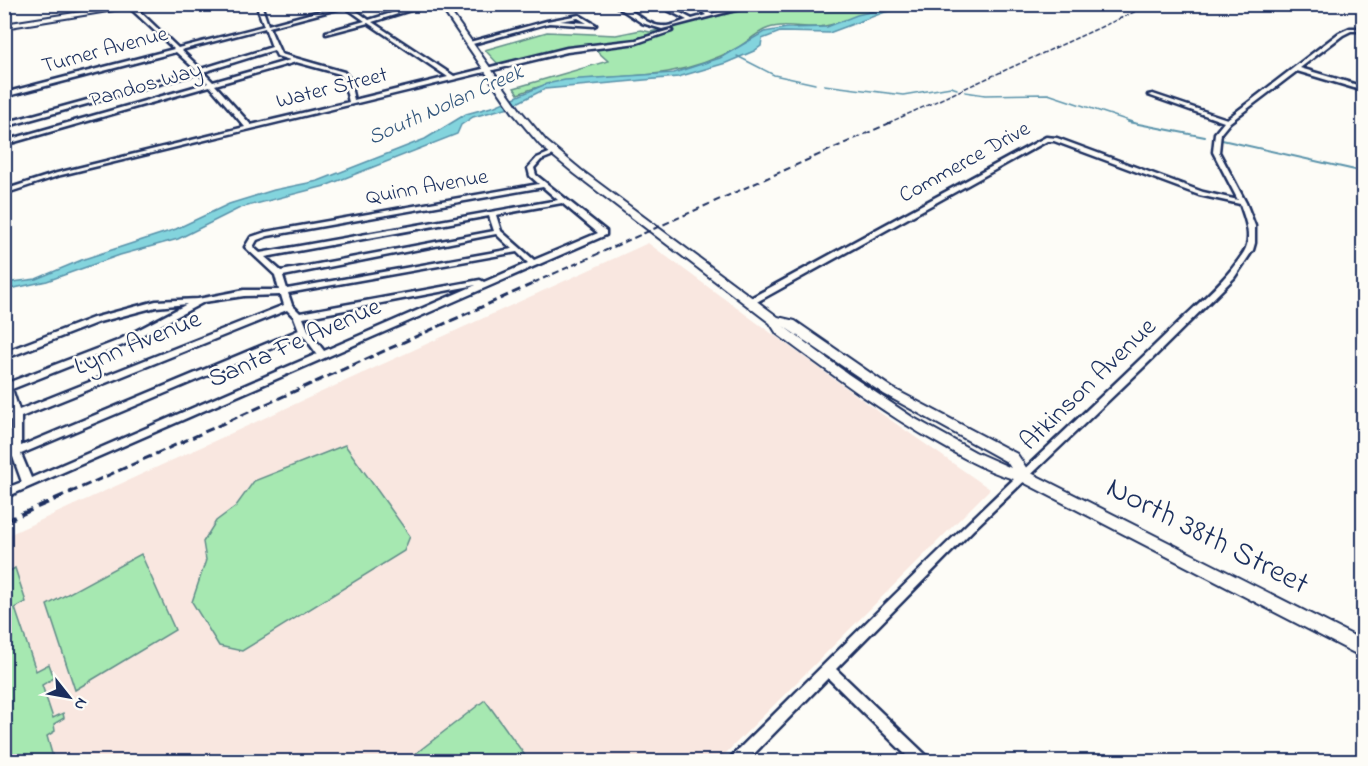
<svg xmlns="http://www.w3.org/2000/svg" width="1368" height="766" viewBox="0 0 1368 766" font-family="'Indie Flower',sans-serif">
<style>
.built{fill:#f9e7e0}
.green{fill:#a6e8b1;stroke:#608c88;stroke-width:1.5}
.water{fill:#83d4dd;stroke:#5992aa;stroke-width:1.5}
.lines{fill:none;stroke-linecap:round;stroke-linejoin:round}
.stream-far1{stroke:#5992aa;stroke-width:1.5}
.stream{stroke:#5992aa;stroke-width:2}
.minor-casing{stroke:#1b2f5e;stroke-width:5}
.major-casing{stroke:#1b2f5e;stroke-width:4}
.minor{fill:#fdfcf7;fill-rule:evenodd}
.major{fill:#fdfcf7;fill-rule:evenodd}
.rail-far3{stroke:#1b2f5e;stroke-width:1.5;stroke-dasharray:5 2;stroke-linecap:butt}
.rail-far2{stroke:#1b2f5e;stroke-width:2;stroke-dasharray:7 4;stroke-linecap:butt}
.rail-far1{stroke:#1b2f5e;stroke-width:3;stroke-dasharray:9 4.5;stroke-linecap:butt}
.rail{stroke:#1b2f5e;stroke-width:4;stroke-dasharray:12 6;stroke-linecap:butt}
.labels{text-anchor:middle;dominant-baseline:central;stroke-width:5;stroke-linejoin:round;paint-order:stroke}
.far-street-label{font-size:22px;fill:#1b2f5e;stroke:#fdfcf7}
.far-water-label{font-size:22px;font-style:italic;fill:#35587e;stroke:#fdfcf7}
.street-label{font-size:26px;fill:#1b2f5e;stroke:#fdfcf7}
.near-street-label{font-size:32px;fill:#1b2f5e;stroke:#fdfcf7}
</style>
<rect width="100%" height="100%" fill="#fdfcf7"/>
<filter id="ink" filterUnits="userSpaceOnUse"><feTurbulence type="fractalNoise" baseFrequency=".0167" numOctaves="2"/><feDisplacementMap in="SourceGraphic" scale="12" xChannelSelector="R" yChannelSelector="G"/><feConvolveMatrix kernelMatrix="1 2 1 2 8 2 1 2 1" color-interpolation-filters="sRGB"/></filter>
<g filter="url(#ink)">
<!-- built -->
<path class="built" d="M 648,243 L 882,414 L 990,489 L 717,762 L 5,761 L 4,537 Z"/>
<!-- green -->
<path class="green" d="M 766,5 L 893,5 C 868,10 843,25 818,27 C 800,28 780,22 764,30 C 754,35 746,43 737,48 C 717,59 691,68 668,72 C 615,81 570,73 518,94 L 514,88 L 608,61 L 589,44 L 498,64 L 485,50 L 547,32 L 616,35 L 641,30 L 650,32 Z
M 345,445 L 410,536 L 404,551 L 242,651 L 219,646 L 192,602 L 206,560 L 203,542 L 216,521 L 236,506 L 254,481 Z
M 141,554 L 175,630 L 75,690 L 47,605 Z
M 15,568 L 26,602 L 15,608 L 36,671 L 49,664 L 54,678 L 42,685 L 53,718 L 63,713 L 64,718 L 54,724 L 55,731 L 47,736 L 54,761 L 5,761 L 5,574 Z
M 485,700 L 529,761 L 406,761 Z"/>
<!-- water -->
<path class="water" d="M 900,5 L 921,5 L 885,12 L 829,33 L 780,32 L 762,39 L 761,46 L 754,51 L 726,63 L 678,77 L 545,89 L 509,107 L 473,117 L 461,125 L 457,134 L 325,186 L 240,208 L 178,239 L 120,255 L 47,281 L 5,290 L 5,283 L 36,279 L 84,259 L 176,229 L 229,204 L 274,190 L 318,181 L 425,139 L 466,114 L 495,106 L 546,84 L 565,80 L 674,73 L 720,58 L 764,32 L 787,28 L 827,27 L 857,15 Z"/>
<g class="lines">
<!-- stream-far1 -->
<path class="stream-far1" d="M 737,56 L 774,75 L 815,84
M 824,85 L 903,95 L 951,87 L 957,89
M 965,92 L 985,95 L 1048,94 L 1135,123"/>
<!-- stream -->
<path class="stream" d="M 1128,122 L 1205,137
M 1222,140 L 1364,172"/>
<!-- minor casing -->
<g class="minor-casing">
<path id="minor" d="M 256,4 L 261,4 L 268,25 L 346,4 L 355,4 L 350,6 L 369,20 L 421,4 L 430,4 L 372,22 L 454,76 L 567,48 L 636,40 L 670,30 L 672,31 L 637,43 L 567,52 L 61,175 L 4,194 L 4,190 L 57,173 L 245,127 L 210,86 L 4,145 L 4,141 L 208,83 L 199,73 L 4,127 L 4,123 L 196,70 L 176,52 L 4,97 L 4,93 L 174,49 L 130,8 L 130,6 L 134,6 L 178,48 L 264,26 ZM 345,7 L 365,21 L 326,32 L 326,34 L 368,23 L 448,77 L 354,100 L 349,78 L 344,72 L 281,54 L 269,27 ZM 265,28 L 272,47 L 201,69 L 181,50 ZM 274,50 L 277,56 L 290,60 L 213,82 L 203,72 ZM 296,62 L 340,74 L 343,78 L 349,102 L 251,125 L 215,85 Z
M 613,4 C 631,4 644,26 662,26 C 670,27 680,22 687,20 L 656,4 L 663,4 L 692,19 L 706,15 L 693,4 L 698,4 L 711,14 L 749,4 L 758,4 L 662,29 L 642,23 Z
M 579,15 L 596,25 L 594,26 L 549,23 L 469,45 L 466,43 L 547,21 ZM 578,18 L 587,23 L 560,21 Z
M 1350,28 L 1364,28 L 1364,31 L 1351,31 L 1343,35 L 1300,68 L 1364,87 L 1364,91 L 1297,71 L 1230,122 L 1221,133 L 1219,152 L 1246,203 L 1255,226 L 1255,243 L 1253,250 L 1234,278 L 1149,362 L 973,530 L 836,669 L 928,757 L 929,762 L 913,762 L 828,678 L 746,762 L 730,762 L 731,757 C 837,652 942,546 1051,444 C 1094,403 1137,363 1179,322 C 1202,300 1227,279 1244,252 C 1253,237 1245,219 1240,204 L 1199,195 L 1054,141 L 1047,141 L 753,304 L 747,304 L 746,302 L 747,300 L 1046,137 L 1057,138 L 1203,192 L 1238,200 L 1213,152 L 1215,133 L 1224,122 L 1148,95 L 1153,94 L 1227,119 L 1339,33 Z
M 554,151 L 557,153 L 556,154 L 541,160 L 534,168 L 536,175 L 606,231 L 606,235 L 4,498 L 4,489 L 22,482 L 13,457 L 4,461 L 4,453 L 11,450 L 11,421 L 4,423 L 4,416 L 11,414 L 4,395 L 4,379 L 8,380 L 10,382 L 117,341 L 187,304 L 156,307 L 99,322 L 4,359 L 4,352 L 93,318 L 156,301 L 198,299 L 244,290 L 279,290 L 275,275 L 245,247 L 251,237 L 266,232 L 539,184 L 530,176 L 528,168 L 537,158 ZM 543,187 L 558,200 L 260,253 L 253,247 L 257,240 L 268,236 ZM 562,203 L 598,233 L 534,260 L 501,231 L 496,215 ZM 489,216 L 494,231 L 281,271 L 265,257 ZM 496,234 L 512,249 L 287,289 L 283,276 ZM 517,252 L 528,263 L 484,282 L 480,280 L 300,313 L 292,305 L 288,293 ZM 476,285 L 324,351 L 308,330 L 303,318 ZM 281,295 L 284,305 L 19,410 L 12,389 L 123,345 L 204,302 L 244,296 ZM 287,310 L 294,317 L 299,330 L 21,446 L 21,417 ZM 303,335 L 317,354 L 31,478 L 21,454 Z"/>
</g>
<!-- major casing -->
<g class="major-casing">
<path id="major" d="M 133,4 L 151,4 L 4,28 L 4,24 Z
M 439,4 L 445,4 L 520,110 L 546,141 L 581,170 L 778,317 L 795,321 L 892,388 L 1017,454 L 1029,472 L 1364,641 L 1364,658 L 1021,481 C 992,474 967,460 941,445 C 883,413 830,373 777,334 L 770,323 L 575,174 L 540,145 L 514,114 ZM 783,326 L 884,394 L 1007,462 L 1011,468 L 975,452 L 912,417 L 848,374 Z"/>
</g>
<!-- minor -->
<use href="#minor" class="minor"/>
<!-- major -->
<use href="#major" class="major"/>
<!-- rail-far3 -->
<path class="rail-far3" d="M 888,123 L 1152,4"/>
<!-- rail-far2 -->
<path class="rail-far2" d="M 533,283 L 892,122"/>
<!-- rail-far1 -->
<path class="rail-far1" d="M 69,493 L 537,282"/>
<!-- rail -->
<path class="rail" d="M 4,522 L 73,491"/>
</g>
</g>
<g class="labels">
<!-- far-street labels -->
<g class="far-street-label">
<text transform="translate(105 51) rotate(-15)">Turner Avenue</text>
<text transform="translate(146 86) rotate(-16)">Pandos Way</text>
<text transform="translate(332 89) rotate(-14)">Water Street</text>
<text transform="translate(965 163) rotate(-29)">Commerce Drive</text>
<text transform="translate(427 188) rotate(-10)">Quinn Avenue</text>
</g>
<!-- far-water labels -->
<g class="far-water-label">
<text transform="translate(446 106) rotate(-24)">South Nolan Creek</text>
</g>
<!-- street labels -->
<g class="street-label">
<text transform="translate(138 344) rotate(-22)">Lynn Avenue</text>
<text transform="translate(295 344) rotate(-24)">Santa Fe Avenue</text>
<text transform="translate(1089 385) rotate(-44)">Atkinson Avenue</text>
</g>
<!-- near-street labels -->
<g class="near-street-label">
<text transform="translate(1207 537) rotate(27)">North 38th Street</text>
</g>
</g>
<!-- margin -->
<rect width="1368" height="766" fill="none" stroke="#fdfcf7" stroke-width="24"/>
<rect x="12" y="12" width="1344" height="742" fill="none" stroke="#1b2f5e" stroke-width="2" filter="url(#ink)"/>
<!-- north arrow -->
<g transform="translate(69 697) rotate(121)" stroke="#fdfcf7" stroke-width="4.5" paint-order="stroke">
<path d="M0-4.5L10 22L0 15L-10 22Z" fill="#1b2f5e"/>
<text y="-9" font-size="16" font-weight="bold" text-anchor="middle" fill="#1b2f5e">N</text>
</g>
</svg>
